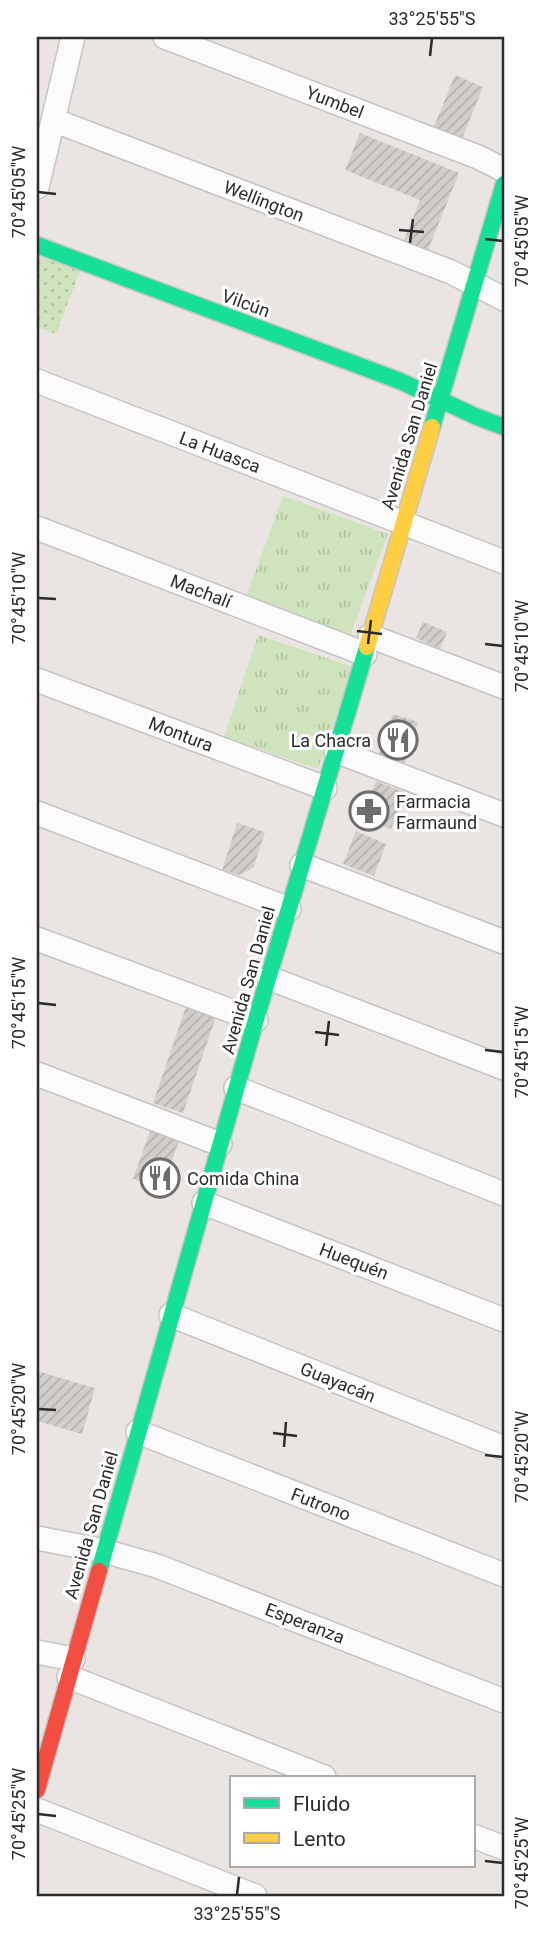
<svg xmlns="http://www.w3.org/2000/svg" width="541" height="1933" viewBox="0 0 541 1933" font-family="Roboto,sans-serif">
<style>
.grass{fill:url(#grass-dots)}
.park{fill:url(#park-tufts)}
.building{fill:url(#building-hatch)}
.lines{fill:none;stroke-linecap:round;stroke-linejoin:round}
.street-casing{stroke:#c6c4c4;stroke-width:26}
.fast-casing{stroke:#c6c4c4;stroke-width:19}
.slow-casing{stroke:#c6c4c4;stroke-width:19}
.jam-casing{stroke:#c6c4c4;stroke-width:19}
.street{stroke:#fcfbfb;stroke-width:23}
.fast{stroke:#16e098;stroke-width:16}
.slow{stroke:#ffcf43;stroke-width:16}
.jam{stroke:#f24e42;stroke-width:16}
.ticks{fill:none;stroke:#2c2c2c;stroke-width:2.5}
.labels{text-anchor:middle;dominant-baseline:central;stroke-width:6;stroke-linejoin:round;paint-order:stroke}
.street-label{font-size:18px;fill:#2c2c2c;stroke:#fff}
.poi-label{font-size:18px;fill:#2c2c2c;stroke:#fff;text-anchor:start}
.neatline{fill:none;stroke:#2c2c2c;stroke-width:2.5}
.ticks-label{font-size:18px;text-anchor:middle;fill:#2c2c2c}
</style>
<defs>
<pattern id="grass-dots" width="8" height="8" patternUnits="userSpaceOnUse" patternTransform="scale(1.75)"><rect width="8" height="8" fill="#cfe3bc"/><path d="M2 2h.1M6 6h.1" fill="none" stroke="#b2c3a2" stroke-width="1.8" stroke-linecap="round"/></pattern>
<pattern id="park-tufts" width="24" height="20" patternUnits="userSpaceOnUse" patternTransform="scale(1.75)"><rect width="24" height="20" fill="#cfe3bc"/><path d="M3 7l-1-3M5 7V3M7 7l1-3M15 17l-1-3M17 17v-4M19 17l1-3" fill="none" stroke="#b2c3a2"/></pattern>
<pattern id="building-hatch" width="6" height="6" patternUnits="userSpaceOnUse" patternTransform="scale(1.75)"><rect width="6" height="6" fill="#d1cecb"/><path d="M-1 1l2-2M0 6l6-6M5 7l2-2" fill="none" stroke="#b4b1ae"/></pattern>
</defs>
<rect width="100%" height="100%" fill="#eae5e2"/>
<!-- grass -->
<path class="grass" d="M 37,256 L 80,271 L 56,334 L 37,327 Z"/>
<!-- park -->
<path class="park" d="M 283,496 L 388,534 L 350,636 L 246,597 Z
M 258,635 L 353,667 L 318,769 L 224,737 Z"/>
<!-- building -->
<path class="building" d="M 455,75 L 483,87 L 461,141 L 433,129 Z
M 360,133 L 459,173 L 426,255 L 402,245 L 420,200 L 345,170 Z
M 423,622 L 447,632 L 440,649 L 416,638 Z
M 393,714 L 418,722 L 403,766 L 378,757 Z
M 376,781 L 406,793 L 391,829 L 361,817 Z
M 237,823 L 265,832 L 253,868 L 240,875 L 222,870 Z
M 356,831 L 386,844 L 374,876 L 343,864 Z
M 187,1004 L 217,1014 L 183,1113 L 153,1103 Z
M 151,1128 L 180,1138 L 162,1189 L 133,1179 Z
M 37,1371 L 95,1388 L 82,1434 L 37,1421 Z"/>
<g class="lines">
<!-- street casing -->
<g class="street-casing">
<path id="street" d="M 165,37 L 478,157 L 504,170
M 53,120 L 451,272 L 504,299
M 37,187 L 73,37
M 37,381 L 504,562
M 37,528 L 365,654
M 370,636 L 504,687
M 37,680 L 325,788
M 336,751 L 504,815
M 37,813 L 289,909
M 302,865 L 504,942
M 37,939 L 256,1020
M 269,978 L 504,1068
M 37,1074 L 220,1144
M 236,1088 L 504,1194
M 204,1203 L 504,1320
M 171,1315 L 504,1448
M 138,1432 L 504,1575
M 37,1538 L 104,1551 L 157,1566 L 504,1701
M 37,1652 L 73,1659
M 69,1677 L 324,1777
M 37,1810 L 255,1896
M 473,1836 L 504,1848"/>
</g>
<!-- fast casing -->
<g class="fast-casing">
<path id="fast" d="M 37,245 L 400,381 L 475,416 L 504,427
M 432,427 L 504,184
M 99,1571 L 259,1009 L 367,647"/>
</g>
<!-- slow casing -->
<g class="slow-casing">
<path id="slow" d="M 367,647 L 432,427"/>
</g>
<!-- jam casing -->
<g class="jam-casing">
<path id="jam" d="M 37,1790 L 99,1571"/>
</g>
<!-- street -->
<use href="#street" class="street"/>
<!-- fast -->
<use href="#fast" class="fast"/>
<!-- slow -->
<use href="#slow" class="slow"/>
<!-- jam -->
<use href="#jam" class="jam"/>
</g>
<!-- ticks -->
<path class="ticks" d="M 430,56 L 432,38M 38,192 L 56,194M 399,230 L 424,232M 485,239 L 503,241M 410,243 L 413,219M 38,598 L 56,599M 357,631 L 382,634M 368,644 L 371,620M 485,644 L 503,646M 38,1003 L 56,1005M 315,1032 L 339,1035M 326,1046 L 329,1021M 485,1050 L 503,1052M 38,1409 L 56,1410M 273,1433 L 297,1436M 284,1447 L 286,1422M 485,1455 L 503,1457M 38,1814 L 56,1816M 485,1861 L 503,1863M 237,1895 L 239,1877"/>
<!-- icons -->
<defs>
<g id="restaurant-ring" transform="scale(2.0125)"><circle r="9.5" fill="#fff" stroke="#6e6d6c" stroke-width="1.5"/><path d="M-5-6h1v4h1v-4h1v4h1v-4h1v5L-1.5 .5V6h-2V.5L-5-1ZM5-6V6H3V1.5H1.5Q1.5-4 5-6Z" fill="#6e6d6c"/></g>
<g id="pharmacy-ring" transform="scale(2.0125)"><circle r="9.5" fill="#fff" stroke="#6e6d6c" stroke-width="1.5"/><path d="M-2-6h4v4h4v4h-4v4h-4v-4h-4v-4h4Z" fill="#6e6d6c"/></g>
</defs>
<g fill-rule="evenodd">
<use href="#restaurant-ring" x="398" y="740"/>
<use href="#pharmacy-ring" x="369" y="811"/>
<use href="#restaurant-ring" x="160" y="1178"/>
</g>
<g class="labels">
<!-- street labels -->
<g class="street-label">
<text transform="translate(335 102) rotate(21)">Yumbel</text>
<text transform="translate(264 201) rotate(21)">Wellington</text>
<text transform="translate(246 303) rotate(20)">Vilcún</text>
<text transform="translate(409 436) rotate(-73)">Avenida San Daniel</text>
<text transform="translate(220 452) rotate(21)">La Huasca</text>
<text transform="translate(201 591) rotate(21)">Machalí</text>
<text transform="translate(181 734) rotate(21)">Montura</text>
<text transform="translate(248 980) rotate(-74)">Avenida San Daniel</text>
<text transform="translate(354 1261) rotate(21)">Huequén</text>
<text transform="translate(338 1382) rotate(22)">Guayacán</text>
<text transform="translate(321 1504) rotate(21)">Futrono</text>
<text transform="translate(91 1525) rotate(-74)">Avenida San Daniel</text>
<text transform="translate(305 1623) rotate(21)">Esperanza</text>
</g>
<!-- poi labels -->
<g class="poi-label">
<text x="371" y="740" text-anchor="end">La Chacra</text>
<text x="396" y="801">Farmacia<tspan x="396" dy="21">Farmaund</tspan></text>
<text x="187" y="1178">Comida China</text>
</g>
</g>
<!-- border -->
<rect width="541" height="1933" fill="none" stroke="#ffffff" stroke-width="77"/>
<!-- legend -->
<rect x="230" y="1776" width="245" height="91" fill="#ffffff" stroke="#ababab" stroke-width="2"/>
<rect x="244" y="1798" width="35" height="10" fill="#16e098" stroke="#ababab" stroke-width="2"/>
<text x="293" y="1811" font-size="21" fill="#2c2c2c">Fluido</text>
<rect x="244" y="1833" width="35" height="10" fill="#ffcf43" stroke="#ababab" stroke-width="2"/>
<text x="293" y="1846" font-size="21" fill="#2c2c2c">Lento</text>
<rect x="38" y="38" width="465" height="1857" class="neatline"/>
<g class="ticks-label">
<text x="432" y="25">33°25'55"S</text>
<text transform="translate(19 192) rotate(-90)" y="6">70°45'05"W</text>
<text transform="translate(522 241) rotate(-90)" y="6">70°45'05"W</text>
<text transform="translate(19 598) rotate(-90)" y="6">70°45'10"W</text>
<text transform="translate(522 646) rotate(-90)" y="6">70°45'10"W</text>
<text transform="translate(19 1003) rotate(-90)" y="6">70°45'15"W</text>
<text transform="translate(522 1052) rotate(-90)" y="6">70°45'15"W</text>
<text transform="translate(19 1409) rotate(-90)" y="6">70°45'20"W</text>
<text transform="translate(522 1457) rotate(-90)" y="6">70°45'20"W</text>
<text transform="translate(19 1814) rotate(-90)" y="6">70°45'25"W</text>
<text transform="translate(522 1863) rotate(-90)" y="6">70°45'25"W</text>
<text x="237" y="1920">33°25'55"S</text>
</g>
</svg>
